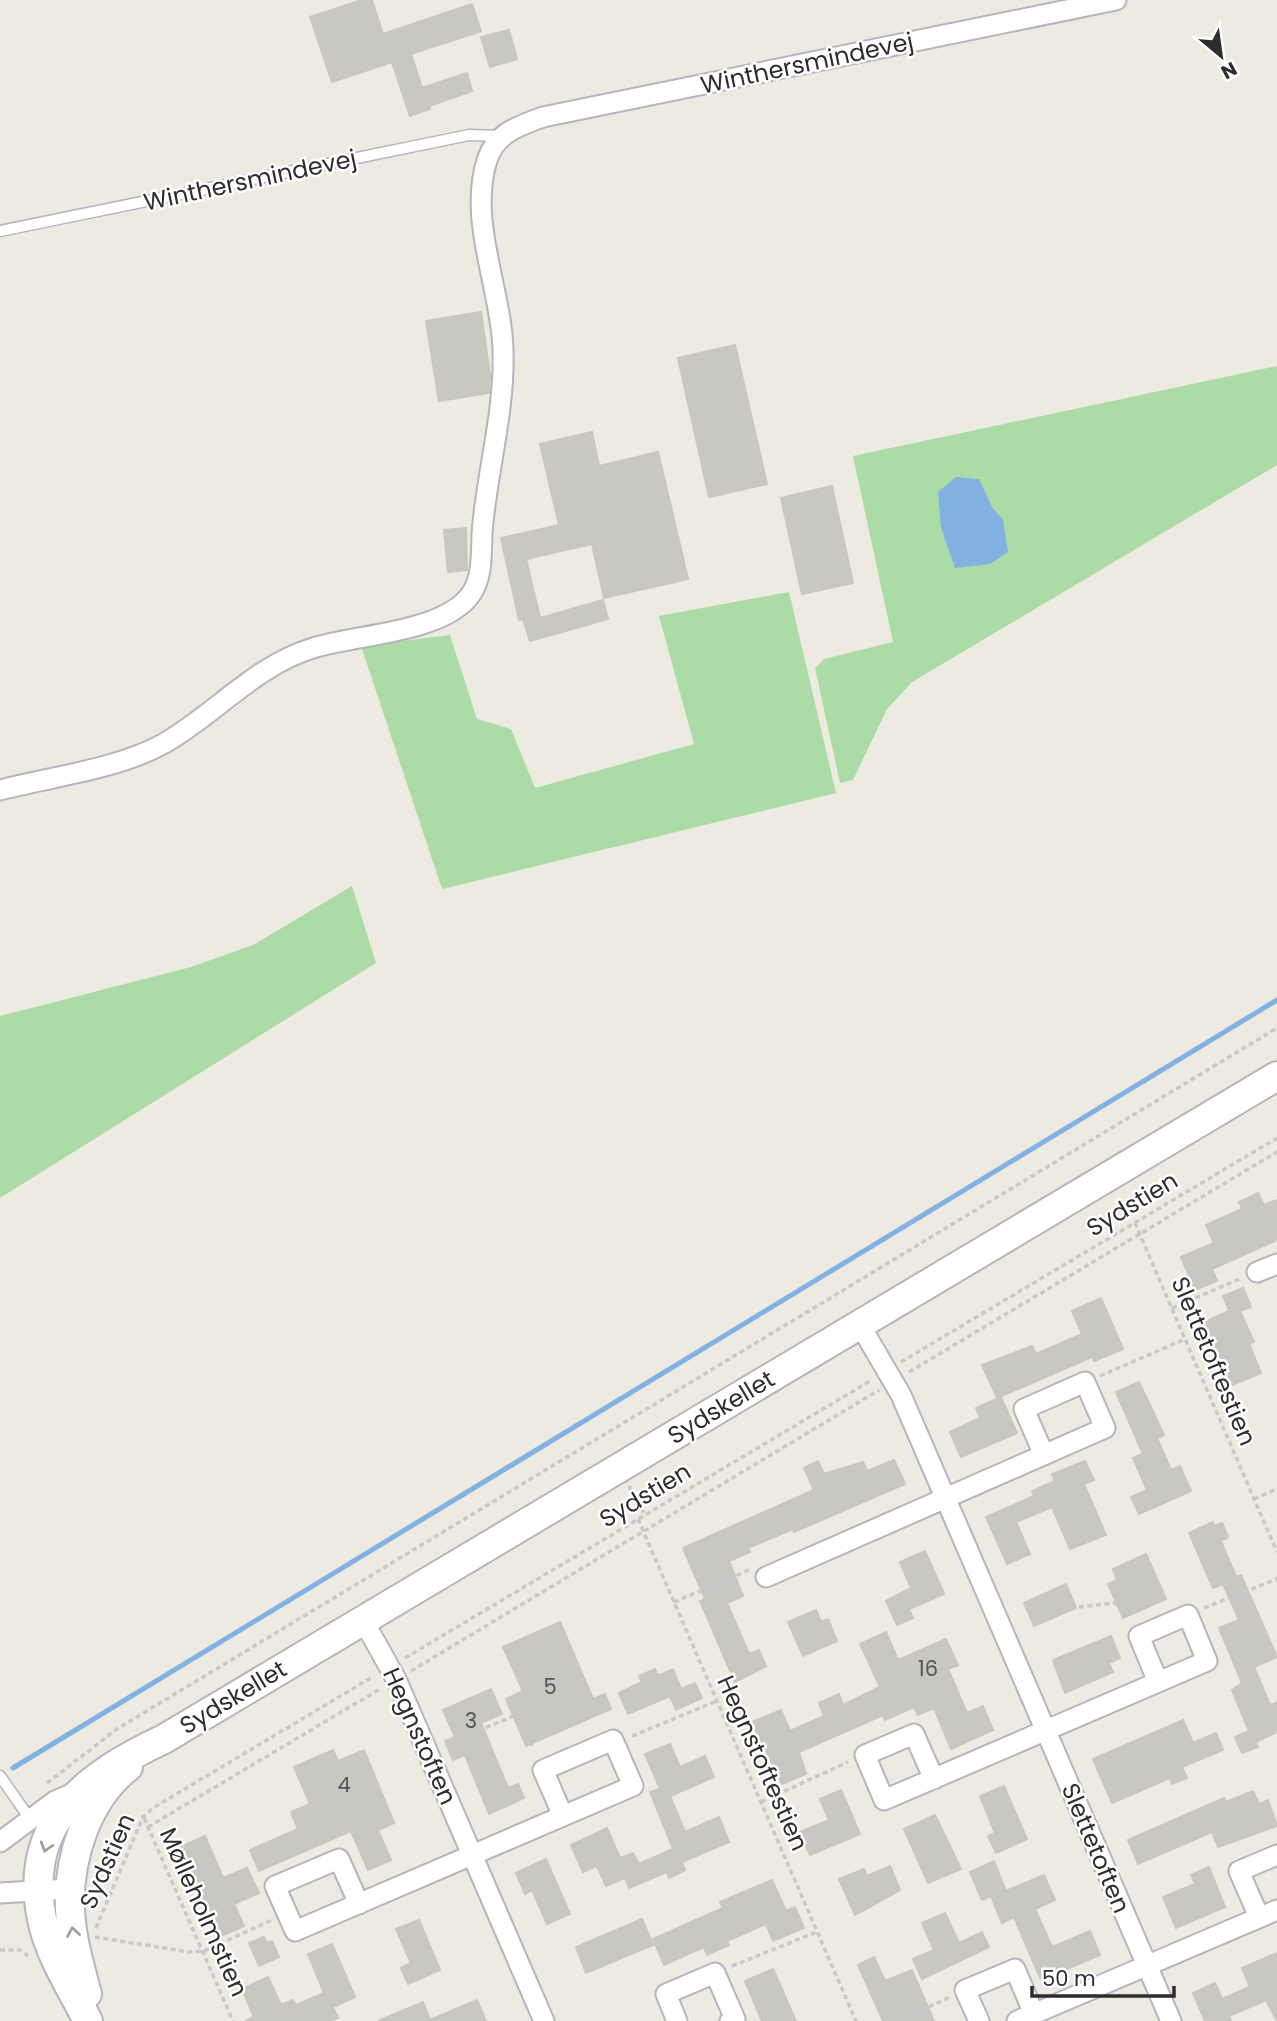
<svg xmlns="http://www.w3.org/2000/svg" width="1277" height="2021" viewBox="0 0 1277 2021" font-family="Poppins,sans-serif">
<style>
.green{fill:#abdca5}
.water{fill:#82b2e1}
.lines{fill:none;stroke-linecap:round;stroke-linejoin:round}
.stream{stroke:#82b2e1;stroke-width:5}
.building{fill:#c9c8c0;stroke:#c8c7bb;stroke-width:2}
.lane-casing{stroke:#b5b5bf;stroke-width:13}
.street-casing{stroke:#b5b5bf;stroke-width:23}
.secondary-casing{stroke:#b5b5bf;stroke-width:32}
.path{stroke:#c8c8c8;stroke-width:3.5;stroke-dasharray:5 3.5;stroke-linecap:butt}
.lane{stroke:#fff;stroke-width:10}
.street{stroke:#fff;stroke-width:19}
.secondary{stroke:#fff;stroke-width:28}
.oneway{stroke:#a0a0a0}
.labels{text-anchor:middle;dominant-baseline:central;stroke-width:5;stroke-linejoin:round;paint-order:stroke}
.number-label{font-size:21px;fill:#545452}
.street-label{font-size:24px;fill:#2d2d2d;stroke:#fff}
</style>
<rect width="100%" height="100%" fill="#edeae2"/>
<!-- green -->
<path class="green" d="M 1277,366 L 1277,465 L 912,682 L 887,709 L 853,780 L 840,783 L 815,668 L 824,659 L 893,642 L 853,456 Z
M 789,592 L 836,793 L 442,889 L 361,646 L 450,635 L 477,719 L 511,729 L 535,788 L 694,744 L 659,616 Z
M 352,886 L 376,963 L 0,1198 L 0,1016 L 191,967 L 253,945 Z"/>
<!-- water -->
<path class="water" d="M 956,477 L 979,479 L 992,507 L 1003,520 L 1008,552 L 990,564 L 955,568 L 941,528 L 938,492 Z"/>
<g class="lines">
<!-- stream -->
<path class="stream" d="M 13,1768 L 1277,1000"/>
</g>
<!-- building -->
<path class="building" d="M 362,0 L 372,0 L 383,34 L 472,4 L 481,31 L 411,54 L 422,88 L 467,73 L 472,91 L 429,106 L 430,109 L 410,116 L 392,62 L 332,82 L 310,17 Z
M 509,30 L 517,59 L 490,67 L 481,37 Z
M 481,312 L 490,375 L 489,393 L 439,401 L 426,321 Z
M 735,345 L 767,484 L 709,497 L 678,358 Z
M 592,432 L 599,466 L 658,452 L 688,579 L 604,598 L 592,544 L 526,559 L 540,618 L 603,600 L 608,619 L 530,641 L 523,619 L 519,620 L 501,538 L 559,525 L 540,444 Z
M 832,486 L 853,583 L 802,594 L 781,498 Z
M 466,528 L 467,570 L 448,572 L 444,530 Z
M 1258,1193 L 1264,1205 L 1277,1200 L 1277,1240 L 1212,1269 L 1217,1281 L 1195,1290 L 1181,1257 L 1214,1243 L 1206,1225 L 1242,1209 L 1239,1202 Z
M 1243,1288 L 1251,1307 L 1240,1311 L 1254,1342 L 1249,1344 L 1261,1373 L 1232,1385 L 1205,1322 L 1229,1311 L 1223,1296 Z
M 1101,1298 L 1123,1349 L 1094,1361 L 1092,1357 L 997,1398 L 982,1365 L 1032,1346 L 1036,1354 L 1082,1334 L 1072,1311 Z
M 1139,1382 L 1164,1435 L 1157,1438 L 1171,1470 L 1180,1466 L 1191,1491 L 1139,1514 L 1131,1497 L 1147,1490 L 1133,1458 L 1143,1454 L 1116,1392 Z
M 1001,1397 L 1017,1433 L 961,1457 L 950,1432 L 980,1418 L 976,1408 Z
M 894,1460 L 905,1484 L 794,1532 L 793,1529 L 748,1548 L 750,1552 L 729,1561 L 743,1596 L 727,1603 L 749,1654 L 759,1650 L 766,1666 L 735,1682 L 700,1601 L 705,1599 L 683,1548 L 814,1490 L 804,1468 L 818,1461 L 824,1474 L 863,1462 L 867,1471 Z
M 1085,1461 L 1094,1480 L 1084,1484 L 1106,1535 L 1070,1549 L 1052,1507 L 1016,1522 L 1030,1554 L 1007,1564 L 986,1517 L 1034,1496 L 1032,1491 L 1055,1481 L 1052,1474 Z
M 1213,1522 L 1214,1526 L 1222,1523 L 1228,1537 L 1221,1541 L 1236,1577 L 1241,1575 L 1277,1657 L 1254,1667 L 1270,1705 L 1277,1702 L 1277,1732 L 1256,1742 L 1258,1747 L 1242,1753 L 1235,1737 L 1249,1731 L 1232,1690 L 1242,1683 L 1219,1628 L 1239,1620 L 1223,1584 L 1213,1588 L 1189,1533 Z
M 925,1551 L 944,1594 L 909,1609 L 913,1618 L 897,1625 L 886,1601 L 911,1588 L 900,1562 Z
M 1146,1554 L 1166,1599 L 1123,1618 L 1108,1584 L 1117,1580 L 1113,1569 Z
M 1066,1584 L 1076,1608 L 1034,1626 L 1024,1603 Z
M 816,1610 L 821,1622 L 828,1619 L 837,1641 L 803,1656 L 788,1622 Z
M 560,1622 L 593,1699 L 605,1694 L 611,1709 L 526,1746 L 506,1699 L 523,1691 L 503,1647 Z
M 886,1632 L 898,1660 L 946,1639 L 958,1665 L 948,1669 L 967,1713 L 983,1706 L 993,1730 L 951,1749 L 934,1708 L 918,1715 L 914,1707 L 885,1720 L 883,1715 L 799,1752 L 806,1774 L 782,1784 L 752,1722 L 781,1710 L 790,1731 L 824,1716 L 819,1703 L 839,1694 L 843,1705 L 880,1687 L 860,1644 Z
M 1111,1636 L 1120,1658 L 1109,1663 L 1113,1672 L 1065,1693 L 1053,1660 Z
M 655,1669 L 658,1676 L 673,1669 L 681,1689 L 695,1683 L 702,1698 L 676,1710 L 670,1696 L 628,1714 L 619,1693 L 642,1682 L 639,1676 Z
M 491,1689 L 502,1714 L 481,1723 L 508,1788 L 518,1784 L 524,1798 L 489,1814 L 465,1755 L 453,1760 L 445,1741 L 455,1737 L 443,1710 Z
M 1183,1720 L 1193,1743 L 1216,1733 L 1223,1750 L 1182,1767 L 1187,1778 L 1172,1784 L 1170,1778 L 1112,1803 L 1093,1759 Z
M 670,1744 L 680,1767 L 705,1756 L 714,1777 L 670,1796 L 685,1832 L 719,1817 L 729,1842 L 682,1862 L 685,1870 L 669,1878 L 667,1872 L 629,1888 L 625,1878 L 606,1886 L 597,1866 L 583,1872 L 571,1845 L 607,1828 L 620,1858 L 633,1853 L 639,1864 L 673,1849 L 650,1792 L 660,1789 L 645,1754 Z
M 333,1750 L 338,1761 L 364,1750 L 394,1823 L 378,1830 L 391,1860 L 368,1870 L 351,1831 L 259,1871 L 250,1850 L 298,1829 L 291,1812 L 310,1804 L 294,1767 Z
M 1004,1786 L 1027,1839 L 996,1853 L 988,1836 L 995,1833 L 980,1796 Z
M 841,1790 L 860,1834 L 810,1855 L 800,1832 L 829,1820 L 820,1799 Z
M 1253,1791 L 1259,1804 L 1268,1800 L 1277,1826 L 1218,1847 L 1212,1832 L 1138,1864 L 1128,1840 L 1224,1798 L 1226,1802 Z
M 935,1815 L 961,1869 L 928,1883 L 904,1829 Z
M 205,1836 L 223,1878 L 247,1868 L 259,1893 L 234,1904 L 244,1926 L 219,1937 L 180,1847 Z
M 546,1859 L 570,1914 L 547,1924 L 532,1890 L 525,1894 L 516,1873 Z
M 994,1861 L 1006,1891 L 1044,1875 L 1055,1900 L 1035,1909 L 1052,1947 L 1090,1931 L 1100,1955 L 1041,1980 L 1014,1917 L 1002,1923 L 991,1896 L 982,1900 L 970,1872 Z
M 890,1866 L 900,1890 L 855,1915 L 839,1879 L 864,1869 L 867,1876 Z
M 1209,1867 L 1225,1907 L 1176,1928 L 1163,1897 L 1195,1884 L 1191,1875 Z
M 772,1880 L 786,1911 L 795,1907 L 804,1928 L 773,1941 L 766,1924 L 727,1941 L 729,1945 L 707,1955 L 704,1947 L 664,1965 L 653,1939 L 723,1908 L 720,1902 Z
M 945,1913 L 959,1943 L 982,1932 L 989,1947 L 922,1979 L 913,1959 L 934,1950 L 922,1923 Z
M 642,1919 L 653,1945 L 586,1973 L 576,1947 Z
M 419,1920 L 440,1970 L 408,1984 L 401,1968 L 411,1963 L 396,1929 Z
M 264,1937 L 267,1943 L 272,1941 L 279,1957 L 259,1966 L 249,1943 Z
M 332,1944 L 355,1997 L 333,2007 L 338,2018 L 329,2021 L 245,2021 L 254,2017 L 242,1989 L 268,1977 L 281,2005 L 293,2000 L 296,2005 L 324,1993 L 308,1954 Z
M 1277,1953 L 1277,2021 L 1266,2000 L 1229,2016 L 1231,2021 L 1205,2021 L 1193,1993 L 1215,1983 L 1222,1999 L 1250,1987 L 1242,1968 Z
M 874,1957 L 885,1981 L 912,1970 L 934,2021 L 883,2021 L 858,1965 Z
M 773,1969 L 796,2021 L 762,2021 L 745,1981 Z
M 477,2000 L 486,2021 L 378,2021 L 423,2002 L 430,2020 Z"/>
<g class="lines">
<!-- lane casing -->
<g class="lane-casing">
<path id="lane" d="M 0,231 L 469,135 L 500,136
M 0,1776 L 30,1819"/>
</g>
<!-- street casing -->
<g class="street-casing">
<path id="street" d="M 0,790 C 51,777 117,769 163,744 C 216,714 254,666 313,648 C 357,634 444,633 471,594 C 485,574 480,545 483,522 C 489,464 505,408 503,349 C 501,288 468,221 487,160 C 496,133 518,126 543,117 L 1116,0
M 1257,1272 L 1277,1264
M 860,1325 L 901,1395 L 1171,2021
M 766,1577 L 1105,1428 L 1085,1382 L 1024,1409 L 1044,1455
M 363,1620 L 396,1679 L 544,2021
M 934,1779 L 914,1734 L 865,1755 L 884,1800 L 1207,1661 L 1188,1615 L 1139,1636 L 1158,1682
M 0,1842 L 55,1801 L 76,1792
M 0,1893 L 70,1889
M 359,1904 L 339,1859 L 275,1886 L 295,1931 L 633,1786 L 613,1740 L 543,1770 L 563,1816
M 1259,1917 L 1239,1871 L 1277,1855
M 677,2021 L 666,1994 L 715,1973 L 735,2019 L 730,2021
M 979,2021 L 965,1990 L 1015,1969 L 1034,2014
M 1017,2021 L 1277,1910"/>
</g>
<!-- secondary casing -->
<g class="secondary-casing">
<path id="secondary" d="M 87,1994 C 80,1967 71,1938 70,1909 C 68,1858 87,1799 128,1767
M 88,2021 C 72,1989 49,1955 42,1919 C 22,1822 87,1775 164,1739 L 1277,1076"/>
</g>
<!-- path -->
<path class="path" d="M 1135,1223 L 1277,1552
M 1172,1308 L 1242,1278
M 901,1362 L 1277,1138
M 909,1372 L 1277,1152
M 1100,1376 L 1185,1339
M 629,1486 L 645,1515
M 1254,1499 L 1277,1489
M 638,1519 L 856,2021
M 674,1602 L 749,1570
M 1079,1607 L 1114,1603 L 1121,1606
M 1204,1608 L 1277,1579
M 405,1658 L 870,1381
M 411,1671 L 879,1390
M 478,1731 L 518,1714 L 532,1746
M 632,1736 L 717,1701
M 47,1783 L 117,1729 L 1277,1028
M 761,1802 L 848,1762
M 144,1818 L 233,2021
M 148,1827 L 380,1689
M 96,1928 L 143,1817 L 153,1808 L 374,1676
M 95,1937 L 189,1952 L 204,1951 L 272,1920
M 0,1950 L 20,1950 L 28,1956
M 732,1966 L 817,1932
M 898,2021 L 950,1997"/>
<!-- lane -->
<use href="#lane" class="lane"/>
<!-- street -->
<use href="#street" class="street"/>
<!-- secondary -->
<use href="#secondary" class="secondary"/>
</g>
<!-- one-way arrows -->
<defs><path id="oneway-chevron" d="M-2-3.5L2.5 0L-2 3.5" fill="none" stroke-width="1.6" stroke-linecap="round" stroke-linejoin="round" transform="scale(1.75)"/></defs>
<g class="oneway">
<use href="#oneway-chevron" transform="translate(46 1847) rotate(107)"/>
<use href="#oneway-chevron" transform="translate(73 1932) rotate(-99)"/>
</g>
<g class="labels">
<!-- number labels -->
<g class="number-label">
<text x="928" y="1668">16</text>
<text x="550" y="1686">5</text>
<text x="471" y="1720">3</text>
<text x="344" y="1784">4</text>
</g>
<!-- street labels -->
<g class="street-label">
<text transform="translate(807 63) rotate(-12)">Winthersmindevej</text>
<text transform="translate(250 180) rotate(-12)">Winthersmindevej</text>
<text transform="translate(1132 1204) rotate(-31)">Sydstien</text>
<text transform="translate(1214 1361) rotate(67)">Slettetoftestien</text>
<text transform="translate(721 1407) rotate(-31)">Sydskellet</text>
<text transform="translate(645 1495) rotate(-31)">Sydstien</text>
<text transform="translate(233 1697) rotate(-31)">Sydskellet</text>
<text transform="translate(420 1736) rotate(66)">Hegnstoften</text>
<text transform="translate(763 1763) rotate(66)">Hegnstoftestien</text>
<text transform="translate(1096 1848) rotate(67)">Slettetoften</text>
<text transform="translate(107 1861) rotate(-66)">Sydstien</text>
<text transform="translate(204 1912) rotate(66)">Mølleholmstien</text>
</g>
</g>
<!-- north arrow -->
<g transform="translate(1221 56) rotate(151)" stroke="#ffffff" stroke-width="5" paint-order="stroke">
<path d="M0-5L12 26L0 18L-12 26Z" fill="#2d2d2d"/>
<text y="-10" font-size="19" font-weight="bold" text-anchor="middle" fill="#2d2d2d">N</text>
</g>
<!-- scale -->
<path d="M1032 1986v10h142v-10" fill="none" stroke="#2d2d2d" stroke-width="3.5"/>
<text x="1042" y="1986" font-size="21" fill="#2d2d2d" stroke="#ffffff" stroke-width="5" paint-order="stroke">50 m</text>
</svg>
